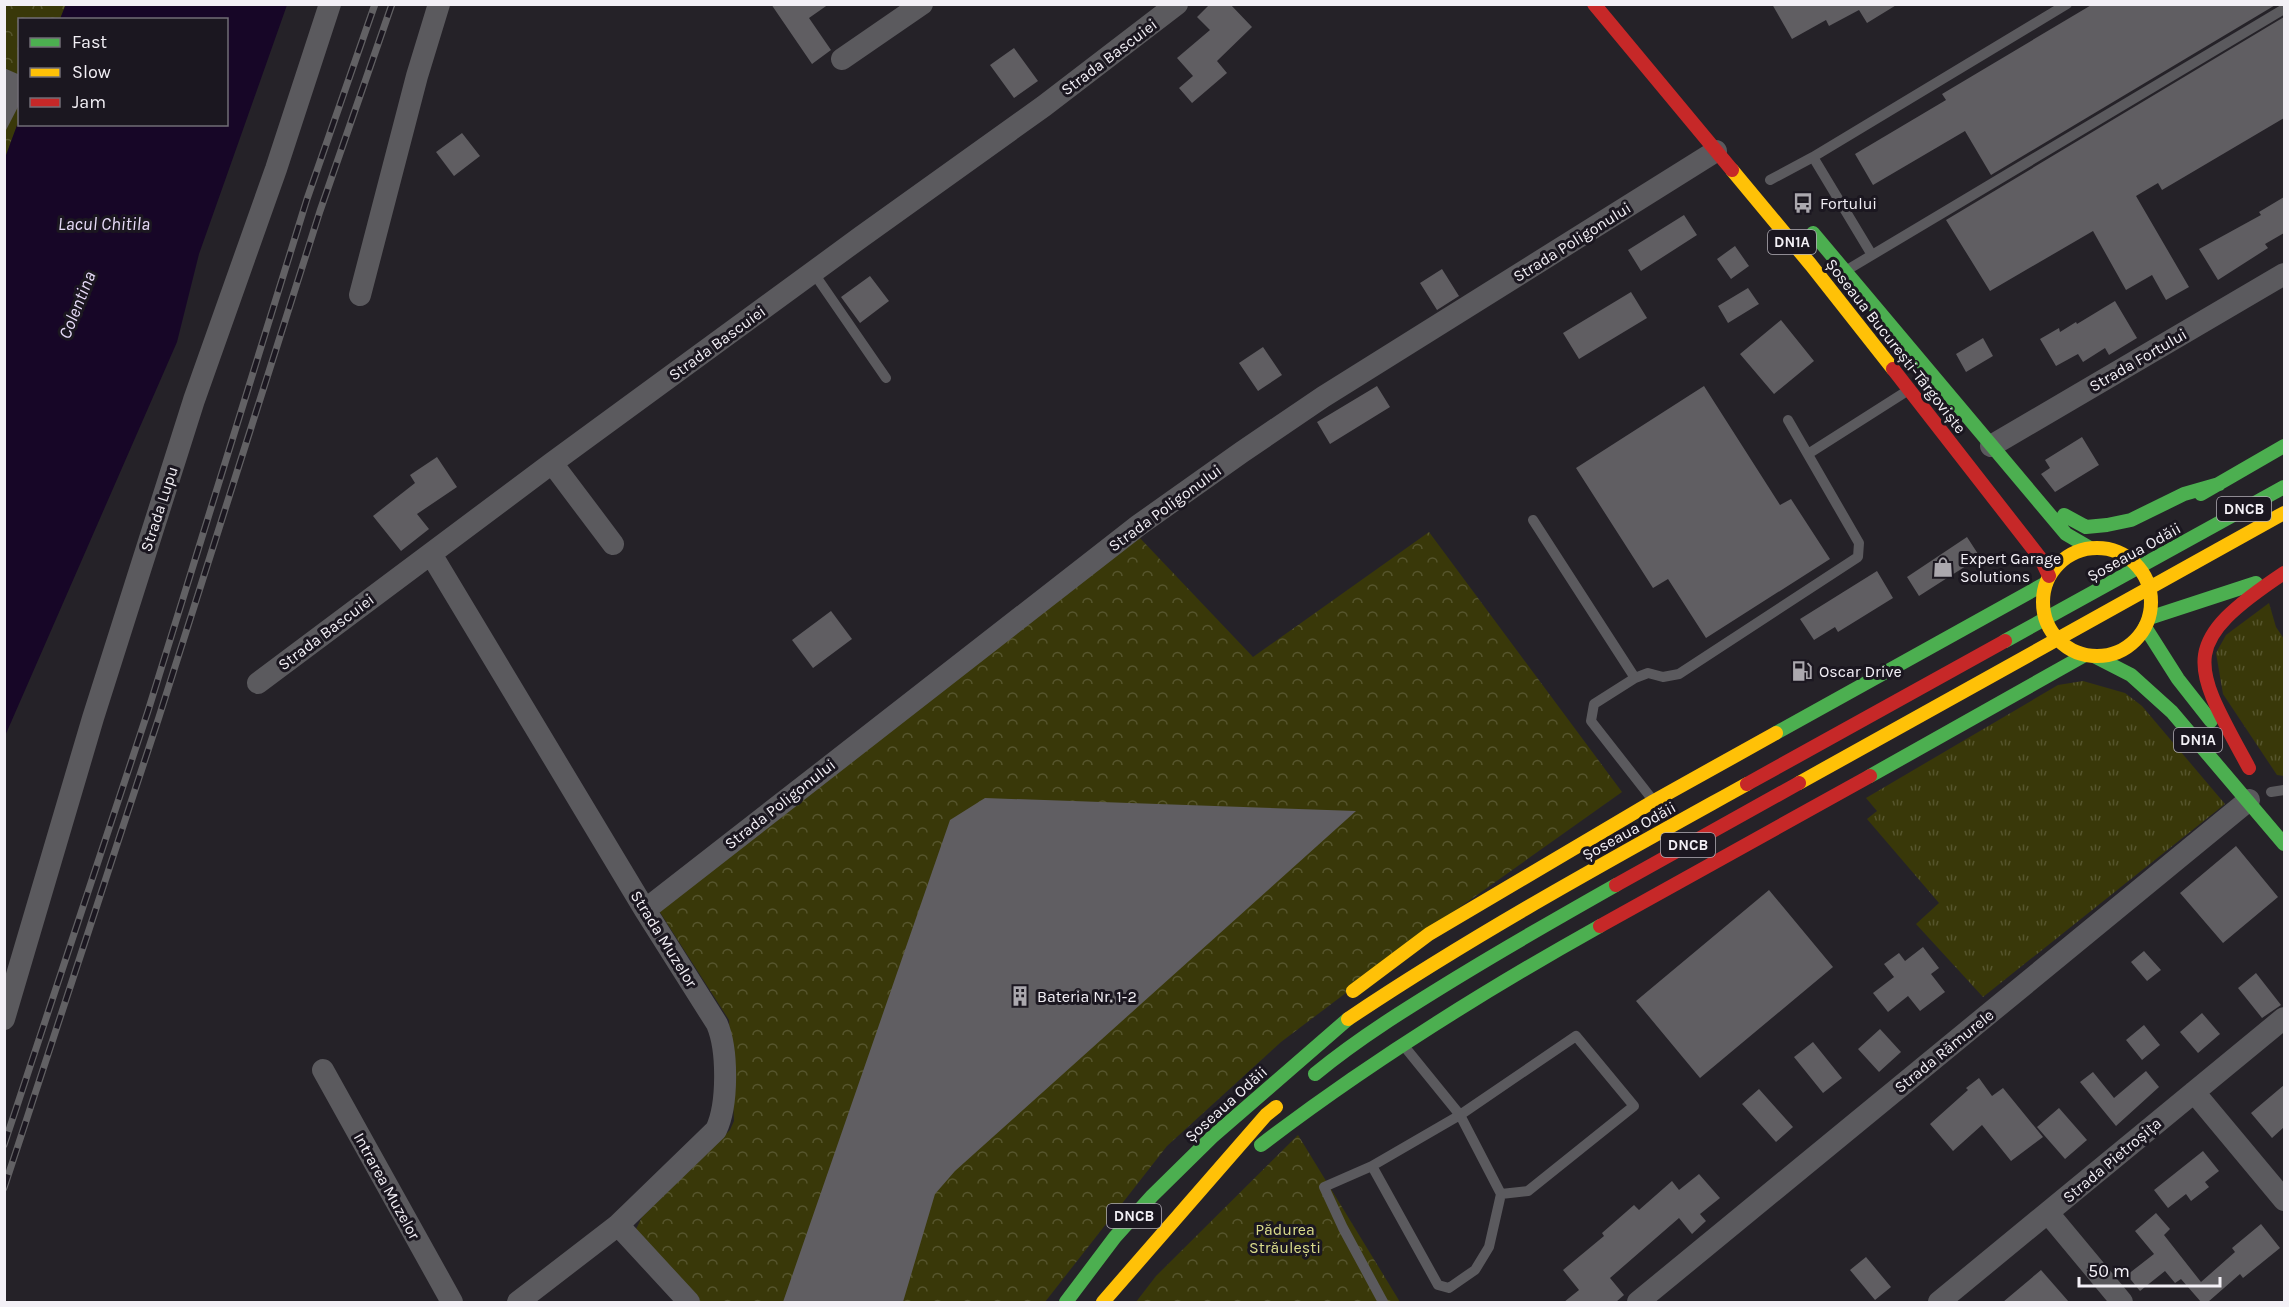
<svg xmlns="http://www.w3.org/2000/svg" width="2289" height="1307" viewBox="0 0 2289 1307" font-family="Karla,sans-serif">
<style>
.grass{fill:url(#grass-tufts)}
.forest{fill:url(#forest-crowns)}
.water{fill:#170627}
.building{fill:#605e62}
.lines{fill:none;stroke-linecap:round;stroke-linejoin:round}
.lane{stroke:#5b5a5e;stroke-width:10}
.street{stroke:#5b5a5e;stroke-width:22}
.fast{stroke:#4caf50;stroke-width:14}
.slow{stroke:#ffc107;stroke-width:14}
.jam{stroke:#c62828;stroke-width:14}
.rail-casing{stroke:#626164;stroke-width:7}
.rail{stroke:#1b1720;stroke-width:4.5;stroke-dasharray:14;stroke-linecap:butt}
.labels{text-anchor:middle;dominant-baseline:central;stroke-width:6;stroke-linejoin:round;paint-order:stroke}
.shield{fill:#1b1720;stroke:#b2afb6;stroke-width:1.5}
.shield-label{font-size:15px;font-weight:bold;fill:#f3f0f6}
.street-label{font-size:16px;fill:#f3f0f6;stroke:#1b1720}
.poi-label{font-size:16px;fill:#f3f0f6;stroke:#1b1720;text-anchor:start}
.park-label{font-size:16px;fill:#dadc8b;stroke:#1b1720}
.water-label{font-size:18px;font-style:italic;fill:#e7dbf8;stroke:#1b1720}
</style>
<defs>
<pattern id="grass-tufts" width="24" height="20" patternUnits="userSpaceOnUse" patternTransform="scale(1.5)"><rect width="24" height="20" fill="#393809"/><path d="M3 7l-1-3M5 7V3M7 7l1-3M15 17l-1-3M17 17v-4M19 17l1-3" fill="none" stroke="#56552d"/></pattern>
<pattern id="forest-crowns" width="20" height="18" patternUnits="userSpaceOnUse" patternTransform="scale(1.5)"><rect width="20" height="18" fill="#393809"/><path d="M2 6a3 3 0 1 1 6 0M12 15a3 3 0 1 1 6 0" fill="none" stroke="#56552d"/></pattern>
</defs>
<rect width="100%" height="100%" fill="#252228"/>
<!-- grass -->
<path class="grass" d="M 2269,603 L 2276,627 L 2284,639 L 2284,776 L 2277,775 L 2223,694 L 2216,653 L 2226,635 Z
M 2083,681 L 2125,693 L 2142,706 L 2225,804 L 1983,997 L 1916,924 L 1939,903 L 1867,819 L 1877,811 L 1866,798 L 2058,685 Z"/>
<!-- forest -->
<path class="forest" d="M 5,5 L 66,5 L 60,19 L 20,20 L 19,120 L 5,158 Z
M 1429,532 L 1622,792 L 1453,912 L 1281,1042 L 1167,1146 L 1045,1302 L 696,1302 L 636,1229 L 642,1217 L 730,1130 L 734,1121 L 729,1020 L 654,903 L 1138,536 L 1253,657 Z
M 1298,1135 L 1400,1302 L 1136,1302 L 1156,1276 Z"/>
<!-- water -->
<path class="water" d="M 66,4 L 287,5 L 199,254 L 177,342 L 5,736 L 5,158 L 19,120 L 20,124 L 226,124 L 226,20 L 60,19 Z"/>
<!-- building -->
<path class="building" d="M 771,4 L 829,4 L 809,18 L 831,50 L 812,64 Z
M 1210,4 L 1230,4 L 1252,27 L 1217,61 L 1227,73 L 1192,103 L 1179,88 L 1193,76 L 1177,58 L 1210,30 L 1197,17 Z
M 1772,4 L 1898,4 L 1867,23 L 1859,10 L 1829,26 L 1826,20 L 1792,39 Z
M 2093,4 L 2277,4 L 1991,175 L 1965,131 L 1873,185 L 1855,154 L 1946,100 L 1942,94 Z
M 2284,17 L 2284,118 L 2162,190 L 2158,183 L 2136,196 L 2189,287 L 2166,300 L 2152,275 L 2126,290 L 2093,231 L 1990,291 L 1946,220 Z
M 1014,48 L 1038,81 L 1014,98 L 990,65 Z
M 4,68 L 20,75 L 20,103 L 4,134 Z
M 462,133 L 480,156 L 454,176 L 436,152 Z
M 2284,197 L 2284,233 L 2265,244 L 2268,248 L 2218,280 L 2199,249 L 2261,215 L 2259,212 Z
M 1684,215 L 1697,235 L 1641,271 L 1628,250 Z
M 1735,246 L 1749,266 L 1731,279 L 1717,259 Z
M 1442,269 L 1459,296 L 1437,310 L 1420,283 Z
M 870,276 L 889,301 L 860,323 L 841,297 Z
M 1748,288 L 1759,304 L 1728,323 L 1718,306 Z
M 1631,292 L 1647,318 L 1579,359 L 1563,333 Z
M 2115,301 L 2137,338 L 2109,355 L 2105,348 L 2083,362 L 2078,354 L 2056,366 L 2040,339 L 2059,328 L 2060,332 L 2076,322 L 2077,324 Z
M 1781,320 L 1814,361 L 1774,394 L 1740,354 Z
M 1983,338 L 1993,356 L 1966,372 L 1956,354 Z
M 1263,347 L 1282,375 L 1258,391 L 1239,363 Z
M 1377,386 L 1390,407 L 1330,444 L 1317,422 Z
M 1704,386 L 1780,505 L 1791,499 L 1830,559 L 1706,638 L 1668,579 L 1653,588 L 1576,468 Z
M 2082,437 L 2099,465 L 2055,492 L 2041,474 L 2050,468 L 2045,460 Z
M 437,457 L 457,487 L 417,514 L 429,529 L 401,551 L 373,516 L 415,483 L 410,475 Z
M 1967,537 L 1980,557 L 1919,596 L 1907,577 Z
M 1877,571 L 1893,598 L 1838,632 L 1835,627 L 1814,640 L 1800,619 Z
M 831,611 L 852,639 L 813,668 L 792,640 Z
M 985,798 L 1356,811 L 955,1171 L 935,1194 L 903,1302 L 783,1302 L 950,820 Z
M 2236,846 L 2278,897 L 2223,943 L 2180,893 Z
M 1769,890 L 1833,967 L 1700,1078 L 1636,1001 Z
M 1923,947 L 1939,968 L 1931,974 L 1945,992 L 1920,1011 L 1908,996 L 1888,1012 L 1873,993 L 1894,977 L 1884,964 L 1899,953 L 1905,961 Z
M 2144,951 L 2161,970 L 2147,981 L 2131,962 Z
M 2256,973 L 2281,1005 L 2262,1018 L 2238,988 Z
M 2202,1013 L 2220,1034 L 2198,1053 L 2180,1032 Z
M 2144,1025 L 2160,1045 L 2142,1060 L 2126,1040 Z
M 1880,1029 L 1901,1052 L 1879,1072 L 1858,1049 Z
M 1813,1042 L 1842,1078 L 1823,1093 L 1794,1057 Z
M 2146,1071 L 2159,1087 L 2116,1126 L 2080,1082 L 2093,1072 L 2114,1098 Z
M 1979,1078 L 1992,1096 L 2003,1088 L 2043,1137 L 2011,1161 L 1982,1125 L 1953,1151 L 1930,1124 L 1968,1090 L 1966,1088 Z
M 2284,1085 L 2284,1127 L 2272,1138 L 2251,1113 Z
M 1759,1089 L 1793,1127 L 1776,1142 L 1742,1104 Z
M 2059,1108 L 2087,1140 L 2065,1159 L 2037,1127 Z
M 2203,1151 L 2219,1171 L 2205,1182 L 2209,1187 L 2191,1201 L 2186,1194 L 2168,1208 L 2154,1190 Z
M 1699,1174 L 1720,1198 L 1700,1214 L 1706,1221 L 1692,1234 L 1679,1218 L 1610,1278 L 1624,1295 L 1616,1302 L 1564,1302 L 1579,1290 L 1563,1270 L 1604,1236 L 1602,1233 L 1634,1205 L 1639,1210 L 1672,1181 L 1679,1190 Z
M 2156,1213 L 2170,1229 L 2164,1235 L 2201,1282 L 2235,1252 L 2232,1248 L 2261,1224 L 2280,1248 L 2243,1278 L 2240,1274 L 2208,1302 L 2201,1302 L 2181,1279 L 2175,1283 L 2165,1271 L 2140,1291 L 2127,1275 L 2154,1254 L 2135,1231 Z
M 1866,1257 L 1891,1287 L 1875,1300 L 1850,1270 Z
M 2041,1270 L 2069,1302 L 2003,1302 Z"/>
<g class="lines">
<!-- lane -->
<path class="lane" d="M 1813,157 L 1872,255
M 1770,180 L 1813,157 L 2067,4
M 1847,270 L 2284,9
M 813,272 L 886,378
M 1808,454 L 1907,391
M 1533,520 L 1635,678 L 1648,673 L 1663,677 L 1679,674 L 1858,557 L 1859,543 L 1788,420
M 1635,678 L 1594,704 L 1591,721 L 1652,799
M 2271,792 L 2284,790
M 1372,1166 L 1438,1285 L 1449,1288 L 1475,1270 L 1489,1247 L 1501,1194 L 1460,1115 L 1404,1046
M 1383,1302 L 1343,1228 L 1324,1187 L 1372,1166 L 1460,1115 L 1576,1036 L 1634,1106 L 1528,1191 L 1501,1194"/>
<!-- street -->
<path class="street" d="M 842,59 L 922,4
M 360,295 L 417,76 L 439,4
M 1991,446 L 2284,274
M 552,463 L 613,544
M 431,554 L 645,910 L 717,1024 C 728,1050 728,1105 716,1130 L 618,1225 L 518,1302
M 258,683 L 552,463 L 861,237 L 1044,106 L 1177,4
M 645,910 L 1139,525 L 1242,452 L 1323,397 L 1716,151
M 4,1019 L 93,718 L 194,400 L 276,169 L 330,4
M 323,1070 L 452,1302
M 2194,1092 L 2284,1200
M 2048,1213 L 2122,1302
M 618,1225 L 689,1302
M 1638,1302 L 2249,800
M 1939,1302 L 2284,1018"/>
<!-- fast -->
<path class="fast" d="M 1813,233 L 2066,534 L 2090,548
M 2201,494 L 2284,446
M 2064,515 L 2086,527 L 2107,525 L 2131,520 L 2184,494 L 2219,484
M 2149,618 L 2256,583
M 2145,627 L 2178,679 L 2211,721
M 2005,641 L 2284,487
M 2094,656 L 2131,675 L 2172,712 L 2284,844
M 1776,733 L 2046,583
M 1870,776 L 2085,655
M 1315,1074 C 1360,1037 1409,1007 1458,977 C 1510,945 1563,915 1616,885
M 1261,1145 C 1368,1063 1482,992 1600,926
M 1066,1302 L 1115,1237 L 1152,1196 L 1212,1137 L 1348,1019"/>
<!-- slow -->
<path class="slow" d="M 1732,170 L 1811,265 L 1893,369
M2043 602a54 54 0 1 1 108 0a54 54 0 1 1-108 0Z
M 1799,783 L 2284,513
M 1353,991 L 1429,934 L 1654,801 L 1776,733
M 1348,1019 C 1476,933 1612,859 1747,784
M 1103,1302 L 1266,1115 L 1276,1107"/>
<!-- jam -->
<path class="jam" d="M 1594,4 L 1732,170
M 1893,369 L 2041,559 L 2049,576
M 2249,768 C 2192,663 2176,645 2284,573
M 1747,784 L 2005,641
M 1616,885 L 1799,783
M 1600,926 L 1870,776"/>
<!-- rail casing -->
<g class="rail-casing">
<path id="rail" d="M 4,1145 L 148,711 L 307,199 L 375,4
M 4,1188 L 159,717 L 320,211 L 392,4"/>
</g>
<!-- rail -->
<use href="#rail" class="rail"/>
</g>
<!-- icons -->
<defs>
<g id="bus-bare" transform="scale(1.62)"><path d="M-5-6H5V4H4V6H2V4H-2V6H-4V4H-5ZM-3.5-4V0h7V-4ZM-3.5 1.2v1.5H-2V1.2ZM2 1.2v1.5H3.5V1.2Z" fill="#aba8ae" stroke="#1b1720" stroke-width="2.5" paint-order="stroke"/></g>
<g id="shop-bare" transform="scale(1.62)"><path d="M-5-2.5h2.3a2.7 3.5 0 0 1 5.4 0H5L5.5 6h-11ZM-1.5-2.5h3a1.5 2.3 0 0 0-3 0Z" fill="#aba8ae" stroke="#1b1720" stroke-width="2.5" paint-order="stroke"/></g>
<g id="fuel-bare" transform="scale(1.62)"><path d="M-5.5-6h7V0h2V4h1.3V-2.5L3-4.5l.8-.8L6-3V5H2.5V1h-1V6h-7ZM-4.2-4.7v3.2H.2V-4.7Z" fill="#aba8ae" stroke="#1b1720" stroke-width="2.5" paint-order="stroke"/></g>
<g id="building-bare" transform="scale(1.62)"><path d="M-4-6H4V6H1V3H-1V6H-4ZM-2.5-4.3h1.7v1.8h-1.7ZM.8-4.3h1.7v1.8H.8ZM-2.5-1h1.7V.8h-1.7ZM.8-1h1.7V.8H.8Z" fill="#aba8ae" stroke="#1b1720" stroke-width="2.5" paint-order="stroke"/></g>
</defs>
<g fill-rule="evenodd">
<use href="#bus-bare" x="1803" y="203"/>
<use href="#shop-bare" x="1943" y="567"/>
<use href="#fuel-bare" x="1802" y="671"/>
<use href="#building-bare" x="1020" y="996"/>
</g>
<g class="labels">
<!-- shield labels -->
<g class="shield">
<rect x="1768" y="230" width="48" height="24" rx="4.5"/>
<rect x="2217" y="497" width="54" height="24" rx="4.5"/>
<rect x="2174" y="728" width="48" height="24" rx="4.5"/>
<rect x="1661" y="833" width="54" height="24" rx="4.5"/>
<rect x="1107" y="1204" width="54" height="24" rx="4.5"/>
</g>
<g class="shield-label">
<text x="1792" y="242">DN1A</text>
<text x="2244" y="509">DNCB</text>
<text x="2198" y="740">DN1A</text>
<text x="1688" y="845">DNCB</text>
<text x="1134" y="1216">DNCB</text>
</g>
<!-- street labels -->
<g class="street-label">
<text transform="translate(1109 57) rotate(-37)">Strada Bascuiei</text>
<text transform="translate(1572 242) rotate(-32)">Strada Poligonului</text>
<text transform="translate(717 343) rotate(-36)">Strada Bascuiei</text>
<text transform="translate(1896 346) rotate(52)">Șoseaua București-Târgoviște</text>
<text transform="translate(2138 360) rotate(-30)">Strada Fortului</text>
<text transform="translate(1165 508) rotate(-36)">Strada Poligonului</text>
<text transform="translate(159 509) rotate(-72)">Strada Lupu</text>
<text transform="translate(2134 552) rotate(-29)">Șoseaua Odăii</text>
<text transform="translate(326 632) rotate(-37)">Strada Bascuiei</text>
<text transform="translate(780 804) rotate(-38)">Strada Poligonului</text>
<text transform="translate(1629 831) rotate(-29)">Șoseaua Odăii</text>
<text transform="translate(664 939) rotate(58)">Strada Muzelor</text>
<text transform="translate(1944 1051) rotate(-39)">Strada Rămurele</text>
<text transform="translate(1226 1104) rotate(-42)">Șoseaua Odăii</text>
<text transform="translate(2112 1160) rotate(-40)">Strada Pietroșița</text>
<text transform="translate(387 1186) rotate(61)">Intrarea Muzelor</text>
</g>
<!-- poi labels -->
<g class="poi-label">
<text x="1820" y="203">Fortului</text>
<text x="1960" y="558">Expert Garage<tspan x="1960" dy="18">Solutions</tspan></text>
<text x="1819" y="671">Oscar Drive</text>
<text x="1037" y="996">Bateria Nr. 1-2</text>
</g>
<!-- park labels -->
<g class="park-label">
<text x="1285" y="1229">Pădurea<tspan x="1285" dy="18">Străulești</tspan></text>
</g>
<!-- water labels -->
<g class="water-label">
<text x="104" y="224">Lacul Chitila</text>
<text transform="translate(77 305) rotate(-68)">Colentina</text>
</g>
</g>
<!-- border -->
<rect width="2289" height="1307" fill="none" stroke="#f3f0f6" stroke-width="12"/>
<!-- legend -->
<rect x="18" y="18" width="210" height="108" fill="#1b1720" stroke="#716e76" stroke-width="1.5"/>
<rect x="30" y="38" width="30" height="9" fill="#4caf50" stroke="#716e76" stroke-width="1.5"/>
<text x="72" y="48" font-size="18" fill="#f3f0f6">Fast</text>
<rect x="30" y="68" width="30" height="9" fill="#ffc107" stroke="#716e76" stroke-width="1.5"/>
<text x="72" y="78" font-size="18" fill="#f3f0f6">Slow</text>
<rect x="30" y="98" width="30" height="9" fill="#c62828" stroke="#716e76" stroke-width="1.5"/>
<text x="72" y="108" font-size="18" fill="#f3f0f6">Jam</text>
<!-- scale -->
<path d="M2079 1277v9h141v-9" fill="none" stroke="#f3f0f6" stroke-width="3"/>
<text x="2088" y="1277" font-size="18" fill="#f3f0f6" stroke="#1b1720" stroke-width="4.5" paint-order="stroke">50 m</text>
</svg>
